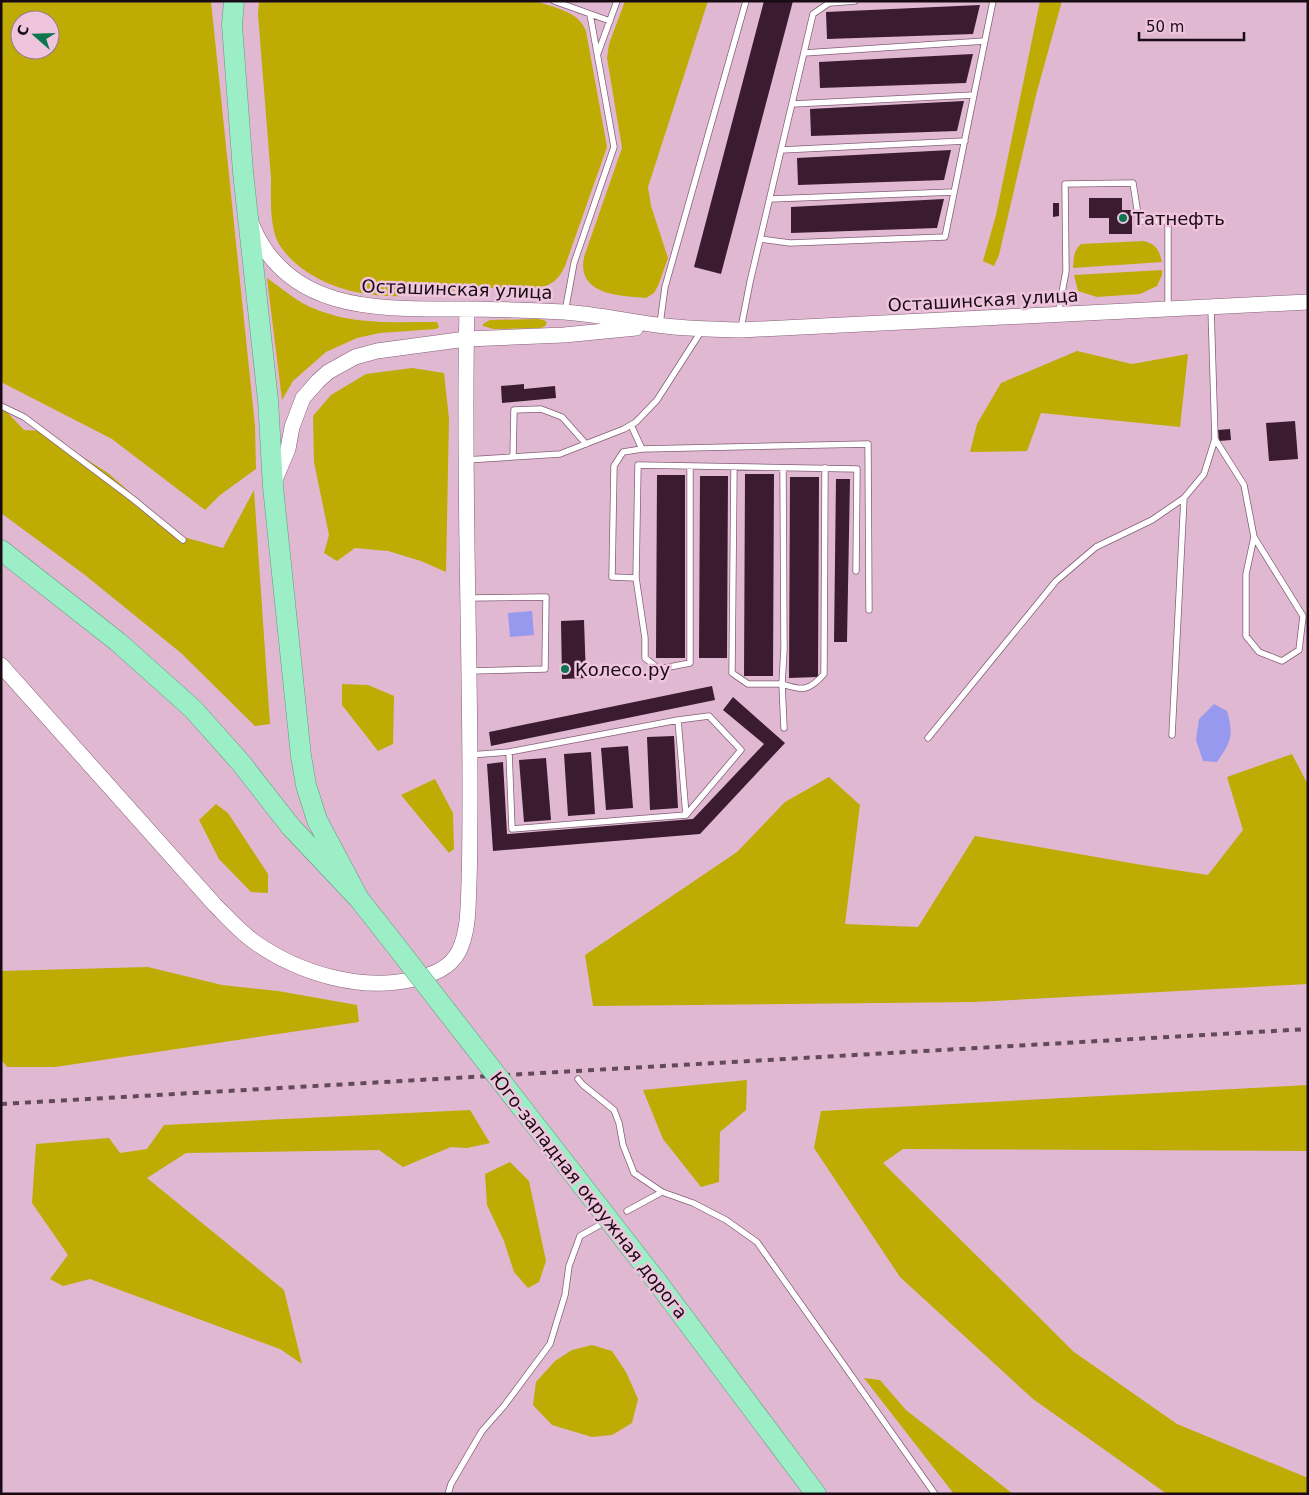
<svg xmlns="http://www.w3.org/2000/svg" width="1309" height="1495" viewBox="0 0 1309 1495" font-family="'DejaVu Sans',sans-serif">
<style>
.green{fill:#beab04;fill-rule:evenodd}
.water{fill:#9699ee}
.building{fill:#3a1b30}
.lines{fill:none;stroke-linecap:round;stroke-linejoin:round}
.service-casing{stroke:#835f76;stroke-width:7}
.tertiary-casing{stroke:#835f76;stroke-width:16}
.trunk-casing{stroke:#5f9b7f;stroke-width:21}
.service{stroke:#fff;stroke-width:5.5}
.tertiary{stroke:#fff;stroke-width:15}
.trunk{stroke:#9ceec6;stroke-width:20}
.rail{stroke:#624a59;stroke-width:4;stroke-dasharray:6 6;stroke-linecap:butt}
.trunk-bridge-casing{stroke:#5f9b7f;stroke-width:21;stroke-linecap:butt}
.trunk-bridge{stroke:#9ceec6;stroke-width:20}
.poi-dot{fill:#0c764f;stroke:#efc5de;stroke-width:2}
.labels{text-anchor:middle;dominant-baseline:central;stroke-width:5;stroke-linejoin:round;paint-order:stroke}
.poi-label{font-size:18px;fill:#190b14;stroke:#efc5de;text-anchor:start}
.street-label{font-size:18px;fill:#190b14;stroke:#efc5de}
</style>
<rect width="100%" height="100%" fill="#e1b8d1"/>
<!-- green -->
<path class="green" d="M 1,1 L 211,1 L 255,426 L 256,469 L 220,495 L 205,510 L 112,439 L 1,382 ZM 20,20 L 50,20 L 50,50 L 20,50 Z
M 259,1 L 536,1 C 554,8 579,11 586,31 L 607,147 L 565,266 C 561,274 557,281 548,285 C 534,292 491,287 472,288 C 455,290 437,294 420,295 C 378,299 334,293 300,267 C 289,258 277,246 274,231 C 270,215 271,196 271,178 L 258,14 Z
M 625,1 L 708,1 L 648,187 L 651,206 L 668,258 L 658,286 L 654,293 L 646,298 C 620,296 576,295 584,257 L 622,148 L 607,58 L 609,44 Z
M 1040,1 L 1062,1 L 1036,95 L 999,255 L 994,266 L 983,261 L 996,215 Z
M 1144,241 C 1157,245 1159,250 1162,262 L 1073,268 C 1074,258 1073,251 1081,244 Z
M 1162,270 L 1162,275 L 1157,286 L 1140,294 L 1097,297 L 1078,291 L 1074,275 Z
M 267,278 C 280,287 294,299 308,306 C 349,325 388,322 433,322 L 437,322 L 439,327 L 436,329 L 380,333 L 357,338 L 326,352 L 293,381 L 282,400 Z
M 538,319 L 544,320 L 547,323 L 545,326 L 541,328 L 493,329 L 483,326 L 483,324 L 490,320 Z
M 1077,351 L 1132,364 L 1188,354 L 1180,427 L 1041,413 L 1027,451 L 970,452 L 977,424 L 1001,383 Z
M 412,368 L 444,373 L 449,419 L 446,572 L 421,561 L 388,551 L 355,548 L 337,561 L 324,553 L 329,535 L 314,462 L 313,416 L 331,395 L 366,374 Z
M 1,406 L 24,430 L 42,431 L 108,473 L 180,536 L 223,548 L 254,490 L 270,724 L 255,726 L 181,653 L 85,575 L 1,513 Z
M 342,684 L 368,685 L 394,696 L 393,744 L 378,751 L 342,705 Z
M 1292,754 L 1308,785 L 1308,984 L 974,1002 L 593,1006 L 585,955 L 737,852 L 785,802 L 829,777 L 860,805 L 845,924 L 918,927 L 975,836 L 1142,865 L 1208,875 L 1243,830 L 1227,777 Z
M 435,779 L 453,813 L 454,849 L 449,853 L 401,795 Z
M 216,804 L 228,813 L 268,874 L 268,893 L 251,892 L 219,859 L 199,820 Z
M 148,967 L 222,985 L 278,991 L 357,1005 L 359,1022 L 55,1067 L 7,1067 L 1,1059 L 1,971 Z
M 747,1080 L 746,1110 L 720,1132 L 719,1182 L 701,1187 L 663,1139 L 643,1090 Z
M 1308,1085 L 1308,1151 L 903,1149 L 883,1163 L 1074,1352 L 1177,1424 L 1308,1478 L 1308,1494 L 1167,1494 L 1033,1399 L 900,1277 L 814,1148 L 821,1111 Z
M 470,1110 L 490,1143 L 467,1148 L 451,1147 L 403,1167 L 379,1150 L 186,1153 L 147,1178 L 284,1290 L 302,1364 L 280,1349 L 90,1279 L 63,1286 L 50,1279 L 68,1255 L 32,1203 L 36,1144 L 109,1138 L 120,1153 L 147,1149 L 164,1125 Z
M 510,1162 L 529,1181 L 546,1261 L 539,1282 L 528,1288 L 514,1272 L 504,1241 L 487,1205 L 485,1174 Z
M 592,1345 L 612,1351 L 626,1372 L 638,1399 L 632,1423 L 612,1435 L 592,1437 L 552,1425 L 533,1405 L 536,1382 L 555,1361 L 572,1350 Z
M 864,1378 L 880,1380 L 906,1410 L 1013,1494 L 954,1494 Z"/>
<!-- water -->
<path class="water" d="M 532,611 L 534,635 L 510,637 L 508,613 Z
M 1214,704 L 1227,711 C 1234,735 1231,742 1217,762 L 1203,761 L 1196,740 L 1199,719 Z"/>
<!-- building -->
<path class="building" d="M 764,1 L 793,1 L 721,274 L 694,267 Z
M 980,5 L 973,34 L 827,39 L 826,12 Z
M 973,54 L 966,83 L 820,88 L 819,62 Z
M 964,101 L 957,131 L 811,136 L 810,109 Z
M 951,150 L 944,180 L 798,185 L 797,158 Z
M 1089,198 L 1122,198 L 1122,210 L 1132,210 L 1132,234 L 1109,234 L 1109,218 L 1089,218 Z
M 944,199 L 937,228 L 791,233 L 791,207 Z
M 1053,203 L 1059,203 L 1059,216 L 1053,217 Z
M 524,384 L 524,389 L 555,386 L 556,398 L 502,403 L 501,386 Z
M 1295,421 L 1298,459 L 1269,461 L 1266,423 Z
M 1230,429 L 1231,440 L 1219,441 L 1218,430 Z
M 745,474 L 774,474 L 773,676 L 744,676 Z
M 657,475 L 685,475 L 685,658 L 656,658 Z
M 700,476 L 728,476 L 727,658 L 699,658 Z
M 790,477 L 819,477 L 818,677 L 789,678 Z
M 836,479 L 850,479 L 847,642 L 834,642 Z
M 584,620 L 586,678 L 562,679 L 561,621 Z
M 712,686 L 715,700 L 491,746 L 489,732 Z
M 733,697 L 785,743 L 700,834 L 493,851 L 487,764 L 503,762 L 507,834 L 693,819 L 764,744 L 723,710 Z
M 674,736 L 678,808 L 650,810 L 647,737 Z
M 628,746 L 633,808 L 606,810 L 601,748 Z
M 591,752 L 595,814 L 568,816 L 564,754 Z
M 546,758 L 551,820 L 524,822 L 519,760 Z"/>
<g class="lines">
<!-- service casing -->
<g class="service-casing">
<path id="service" d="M 554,1 L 610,21
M 598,53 L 617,1
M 804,53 L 985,41
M 792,104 L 974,95
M 781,150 L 965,141
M 770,199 L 954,192
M 760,239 L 790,243 L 945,237 L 993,1
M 565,312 L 574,263 L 614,147 L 590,14
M 1058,314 L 1066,271 L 1065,184 L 1133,183 L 1139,221 L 1168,221 L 1168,308
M 660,324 L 665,287 L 746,1
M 741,328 L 750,282 L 813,14 L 829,3 L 855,1
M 1,406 L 24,417 L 133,499 L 183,540
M 631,425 L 642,449 L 868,444 L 869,610
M 1215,439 L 1244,485 L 1254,537 L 1246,574 L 1246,636 L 1259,652 L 1282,661 L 1299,650 L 1303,616 L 1254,537
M 642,449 L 623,452 L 614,466 L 612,577 L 636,578 L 638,465 L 857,469 L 856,571
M 513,457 L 514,410 L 541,409 L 562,417 L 586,444
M 466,460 L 560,454 L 624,429 L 636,422 L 657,400 L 702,330
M 734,467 L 732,673 L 748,684 L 782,684 L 784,649 L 783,468
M 636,578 L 645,638 L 645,658 L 659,669 L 690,663 L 690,466
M 469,598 L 546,597 L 545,669 L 469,671
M 678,720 L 709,716 L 741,750 L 686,815
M 784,728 L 782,684 C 803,691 809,691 824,674 L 825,468
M 1172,735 L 1184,498
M 928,738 L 1056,581 L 1096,547 L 1152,520 L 1184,498 L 1204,474 L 1215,439 L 1211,308
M 470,755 L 509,752 L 678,720 L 686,815 L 512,829 L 509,752
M 578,1079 L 583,1085 L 614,1110 L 619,1123 L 623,1145 L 634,1173 L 662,1192 L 693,1203 L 726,1220 L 757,1242 L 935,1494
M 627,1211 L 662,1192
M 448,1494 L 451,1484 L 482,1431 L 504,1406 L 550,1344 L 565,1295 L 569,1266 L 580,1236 L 605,1222"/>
</g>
<!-- tertiary casing -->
<g class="tertiary-casing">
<path id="tertiary" d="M 252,225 C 288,312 378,309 457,309 C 493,309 528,310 564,312 C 595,314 626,321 657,325 C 685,329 713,329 741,330 L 1308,302
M 274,482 L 288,449 L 292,427 L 303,398 L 318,381 L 328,372 L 355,357 L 377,351 L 466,339 L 564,335 L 636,328
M 1,665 L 215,905 C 228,918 240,932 256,943 C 299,973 361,992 414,979 C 431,975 450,969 459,951 C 469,930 468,906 469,883 C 470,852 470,821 470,790 C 470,630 463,470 467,309"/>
</g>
<!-- trunk casing -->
<g class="trunk-casing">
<path id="trunk" d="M 234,1 L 232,25 L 243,172 L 268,400 L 273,487 L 301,756 L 306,785 L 317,820 L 359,899
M 1,550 L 118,642 L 193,709 L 241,763 L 291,827 L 359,899 L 389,937
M 655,1279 L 816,1494"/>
</g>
<!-- service -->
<use href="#service" class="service"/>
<!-- tertiary -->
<use href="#tertiary" class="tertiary"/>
<!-- trunk -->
<use href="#trunk" class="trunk"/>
<!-- rail -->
<path class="rail" d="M 1,1104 L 1308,1029"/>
<!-- trunk-bridge casing -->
<g class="trunk-bridge-casing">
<path id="trunk-bridge" d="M 389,937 L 655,1279"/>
</g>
<!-- trunk-bridge -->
<use href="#trunk-bridge" class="trunk-bridge"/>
</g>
<!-- markers -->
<g class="poi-dot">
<circle cx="1123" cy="218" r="5"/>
<circle cx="565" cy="669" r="5"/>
</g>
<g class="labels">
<!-- poi labels -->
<g class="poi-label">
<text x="1133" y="218">Татнефть</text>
<text x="575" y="669">Колесо.ру</text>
</g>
<!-- street labels -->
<g class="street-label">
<text transform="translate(457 289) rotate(2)">Осташинская улица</text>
<text transform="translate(983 300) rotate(-3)">Осташинская улица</text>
<text transform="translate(589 1195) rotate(52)">Юго-западная окружная дорога</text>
</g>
</g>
<!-- border -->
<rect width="1309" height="1495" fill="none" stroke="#190b14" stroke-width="5"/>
<!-- north arrow -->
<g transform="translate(35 35) rotate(290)"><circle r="24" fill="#efc5de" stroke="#997b8d"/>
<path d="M0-4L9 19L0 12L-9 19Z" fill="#0c764f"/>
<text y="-8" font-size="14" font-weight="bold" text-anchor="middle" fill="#190b14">С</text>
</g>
<!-- scale -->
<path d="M1139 32v8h105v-8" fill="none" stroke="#190b14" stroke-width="2.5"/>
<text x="1146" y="32" font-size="15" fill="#190b14" stroke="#efc5de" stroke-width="4" paint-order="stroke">50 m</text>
</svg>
